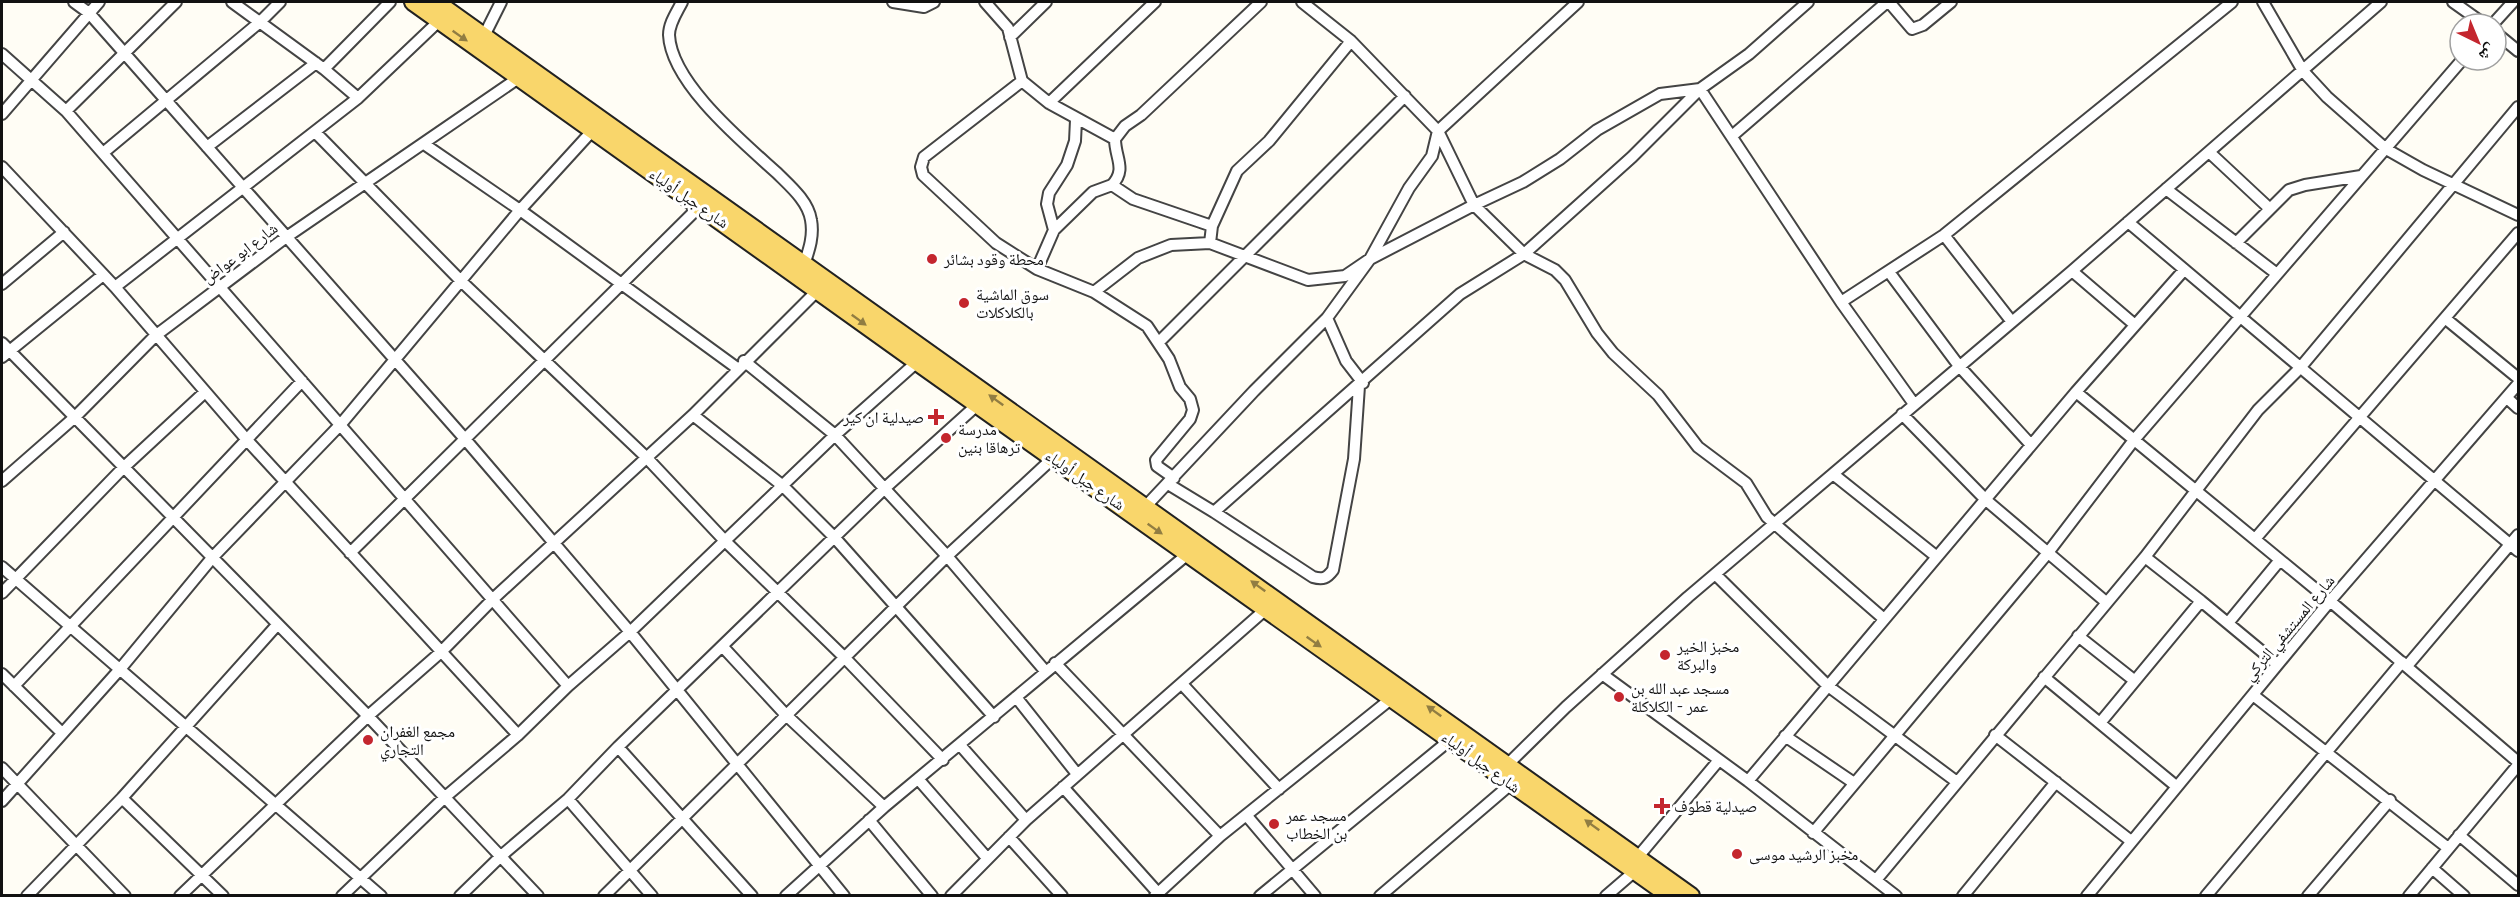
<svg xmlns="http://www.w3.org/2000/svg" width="2520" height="897" viewBox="0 0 2520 897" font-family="Bitter,'Noto Naskh Arabic',serif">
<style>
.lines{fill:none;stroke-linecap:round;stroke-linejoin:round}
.minor-casing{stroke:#444;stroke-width:14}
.primary-casing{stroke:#222;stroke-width:20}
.minor{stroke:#fff;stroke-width:10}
.primary{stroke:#f9d66b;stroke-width:16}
.oneway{fill:#917d42}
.poi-dot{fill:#c4262e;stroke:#fff;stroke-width:2}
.labels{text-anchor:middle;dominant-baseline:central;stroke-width:6;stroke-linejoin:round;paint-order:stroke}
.street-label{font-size:16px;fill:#111;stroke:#fff}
.poi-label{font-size:16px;fill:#111;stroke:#fff;text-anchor:start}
</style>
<rect width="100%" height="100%" fill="#fffdf5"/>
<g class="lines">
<!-- minor casing -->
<g class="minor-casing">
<path id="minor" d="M 74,2 L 89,13 L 465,439 L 630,632 L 844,896
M 232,2 L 324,69 L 358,98
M 682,2 C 677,12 669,23 669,35 C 671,83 744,143 777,173 C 790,186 808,201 811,220 C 814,236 809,250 804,265
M 893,2 L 924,7 L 934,2
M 985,2 L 1008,28 L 1022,81 L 1049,103 L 1115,139
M 1302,2 L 1351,41 L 1438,131 L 1474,205 L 1523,182 L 1560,159 L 1597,130 L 1660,94 L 1700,89 L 1841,302 L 1914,404
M 1889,2 L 1912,29 L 1923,25 L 1951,2
M 2263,2 L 2303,71 L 2327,97 L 2386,149 L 2423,170 L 2518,215
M 2453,2 L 2484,24
M 2493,24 L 2513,2
M 2496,33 L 2518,51
M 484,36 L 501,2
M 1010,37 L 1046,2
M 2,54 L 66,111 L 568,686
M 324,69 L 390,2
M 1022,81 L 924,157 L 921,167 L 923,175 L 996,243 L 1037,269 L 1094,292 L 1138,258 L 1171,245 L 1210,243 L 1308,280 L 1345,276 L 1370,259 L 1474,205 L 1524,254 L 1555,270 L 1565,280 L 1597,333 L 1613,353 L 1658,395 L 1698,447 L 1746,483 L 1767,517 L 1884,619
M 1049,103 L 1155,2
M 66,111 L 176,2
M 2,114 L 99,2
M 315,132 L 461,281 L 646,457 L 725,541 L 845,658 L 943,760
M 1732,136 L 1887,2
M 424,144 L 520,210 L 737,368
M 207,147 L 316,63
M 2209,152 L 2269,208
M 103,153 L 260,22 L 280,2
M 2,167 L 115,287 L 247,440 L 518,735
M 1112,185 C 1127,169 1115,158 1115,139 L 1125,126 L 1141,115 L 1261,2
M 2166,189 L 2277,274
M 2128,222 L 2518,551
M 1054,230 L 1047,204 L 1049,193 L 1067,165 L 1075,141 L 1076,120
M 1944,235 L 2012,322
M 1210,243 L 1212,226 L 1237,171 L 1269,141 L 1351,41
M 2236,243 L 2289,190 L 2305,185 L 2361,176
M 1037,269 L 1054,230 L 1093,192 L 1112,185 L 1133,199 L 1212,226
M 2072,271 L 2135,325
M 1889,272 L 1959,366 L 2031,445
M 2,284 L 64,232
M 115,287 L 358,98 L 439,21
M 1094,292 L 1147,326 L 1169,359 L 1180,387 L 1190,399 L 1193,410 L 1190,419 L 1156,460 L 1157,466 L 1174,478
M 1841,302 L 1944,235 L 2232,2
M 1327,318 L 1346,361 L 1363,383
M 2446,319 L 2518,378
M 1159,342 L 1405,96
M 2,343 L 368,716 L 538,896
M 2,357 L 103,275
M 744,361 L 835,435 L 947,556 L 1046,672
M 2076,392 L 2330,601 L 2518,762
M 2507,398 L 2518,408
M 1902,414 L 1986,500 L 2106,602
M 693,415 L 783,486 L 835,538 L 994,717
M 1833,474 L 1937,557
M 2,481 L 75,417 L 155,336 L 285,238 L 520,77
M 1168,484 L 1214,512 L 1460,294 L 1524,254 L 1632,157 L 1700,89 L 1749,54 L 1808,2
M 1146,506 L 1254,391 L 1327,318 L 1370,259 L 1409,188 L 1432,156 L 1438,131 L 1578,2
M 1214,512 L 1313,577 C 1323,580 1327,578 1333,570 L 1354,459 L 1359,386
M 2255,539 L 2518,233
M 350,553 L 700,206
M 2,567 L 381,896
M 1716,575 L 1828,686 L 1957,782
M 2,593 L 123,468 L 205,392
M 2201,601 L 2277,664
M 2228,623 L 2280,560
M 2078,636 L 2135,681
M 723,647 L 785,714 L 884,807
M 1055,663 L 1220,836
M 2407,666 L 2518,535
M 2,674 L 61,732
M 1602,674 L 1748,781 L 1896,896
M 2044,677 L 2176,786
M 1182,684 L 1279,789
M 14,686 L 302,381
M 2253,695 L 2448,848
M 1016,697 L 1077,774
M 2100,723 L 2201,601 L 2145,557
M 1995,735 L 2131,841
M 1785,736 L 1854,783
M 960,745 L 1026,820
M 618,747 L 752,896
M 2,768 L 125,896
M 1504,768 L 1566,707 L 1688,597 L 2072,271 L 2381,2
M 919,780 L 987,858
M 1748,781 L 2076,392 L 2184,270
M 1063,787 L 1158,893
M 122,798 L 223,896
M 568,799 L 652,896
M 2,801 L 121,668 L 212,558 L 341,424 L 520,210 L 593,130
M 1247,816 L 1315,896
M 869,820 L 932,896
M 1813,833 L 2047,554 L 2134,440 L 2462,60
M 2459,835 L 2518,885
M 1009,837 L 1062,896
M 1637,858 L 1719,760
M 2432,868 L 2464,896
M 1876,880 L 2145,557 L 2258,410 L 2300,368 L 2518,107
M 27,896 L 122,798 L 277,625
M 180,896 L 368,716 L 441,652 L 494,598 L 693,415 L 818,290
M 342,896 L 444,798 L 518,735 L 568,686 L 630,632 L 835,435 L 917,362
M 460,896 L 501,856 L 568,799 L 618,747 L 885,488 L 977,405
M 604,896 L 947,556 L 1053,458
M 786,896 L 884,807 L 1189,553
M 951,896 L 1026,820 L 1266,609
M 1155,896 L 1220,836 L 1392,698
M 1260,896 L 1450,740
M 1380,896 L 1511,784
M 1606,896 L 1635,871
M 1963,896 L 2056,782
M 2087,896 L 2330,601 L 2518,384
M 2206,896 L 2402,662
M 2308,896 L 2390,800
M 2409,896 L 2518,765"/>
</g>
<!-- primary casing -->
<g class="primary-casing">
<path id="primary" d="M 413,2 L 917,362 L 1670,896
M 436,2 L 1691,896"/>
</g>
<!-- minor -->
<use href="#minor" class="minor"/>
<!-- primary -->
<use href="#primary" class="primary"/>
</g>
<!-- one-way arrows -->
<defs><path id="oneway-solid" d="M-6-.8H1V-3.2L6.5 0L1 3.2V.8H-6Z" transform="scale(1.5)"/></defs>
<g class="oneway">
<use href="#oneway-solid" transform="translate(460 36) rotate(35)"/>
<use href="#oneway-solid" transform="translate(859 320) rotate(36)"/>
<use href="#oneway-solid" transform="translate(996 400) rotate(-144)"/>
<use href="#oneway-solid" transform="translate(1155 529) rotate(35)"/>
<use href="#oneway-solid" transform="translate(1258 586) rotate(-144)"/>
<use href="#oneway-solid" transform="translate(1314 642) rotate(35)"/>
<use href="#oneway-solid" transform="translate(1434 711) rotate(-144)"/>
<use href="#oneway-solid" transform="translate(1592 825) rotate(-144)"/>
</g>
<!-- markers -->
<g class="poi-dot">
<circle cx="932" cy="259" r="6"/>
<circle cx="964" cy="303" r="6"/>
<path d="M933 408h6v6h6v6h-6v6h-6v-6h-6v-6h6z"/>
<circle cx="946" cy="438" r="6"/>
<circle cx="1665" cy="655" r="6"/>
<circle cx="1619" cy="697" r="6"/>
<circle cx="368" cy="740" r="6"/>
<path d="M1659 797h6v6h6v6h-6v6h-6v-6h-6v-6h6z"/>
<circle cx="1274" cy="824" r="6"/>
<circle cx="1737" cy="854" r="6"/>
</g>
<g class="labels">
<!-- street labels -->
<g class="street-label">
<text transform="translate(689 198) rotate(35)">شارع جبل أولياء</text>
<text transform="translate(240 253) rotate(-37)">شارع ابو عواض</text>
<text transform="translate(1085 480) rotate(35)">شارع جبل أولياء</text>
<text transform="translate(2289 628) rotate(-50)">شارع المستشفي التركي</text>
<text transform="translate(1481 762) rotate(36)">شارع جبل أولياء</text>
</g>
<!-- poi labels -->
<g class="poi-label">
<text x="944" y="259">محطة وقود بشائر</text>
<text x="976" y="294">سوق الماشية<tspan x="976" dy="18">بالكلاكلات</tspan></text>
<text x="924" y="417" text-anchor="end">صيدلية ان كير</text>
<text x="958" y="429">مدرسة<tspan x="958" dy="18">ترهاقا بنين</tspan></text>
<text x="1677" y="646">مخبز الخير<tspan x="1677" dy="18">والبركة</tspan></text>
<text x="1631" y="688">مسجد عبد الله بن<tspan x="1631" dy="18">عمر - الكلاكلة</tspan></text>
<text x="380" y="731">مجمع الغفران<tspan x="380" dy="18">التجاري</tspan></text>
<text x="1674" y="806">صيدلية قطوف</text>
<text x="1286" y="815">مسجد عمر<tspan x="1286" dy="18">بن الخطاب</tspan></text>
<text x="1749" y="854">مخبز الرشيد موسى</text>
</g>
</g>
<!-- border -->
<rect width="2520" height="897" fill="none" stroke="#111111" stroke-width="6"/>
<!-- north arrow -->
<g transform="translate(2478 42) rotate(137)"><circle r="28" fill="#ffffff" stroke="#a0a0a0" stroke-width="1.5"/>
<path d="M0-4.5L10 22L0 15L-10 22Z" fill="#c4262e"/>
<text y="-9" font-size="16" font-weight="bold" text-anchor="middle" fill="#111111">ش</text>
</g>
</svg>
